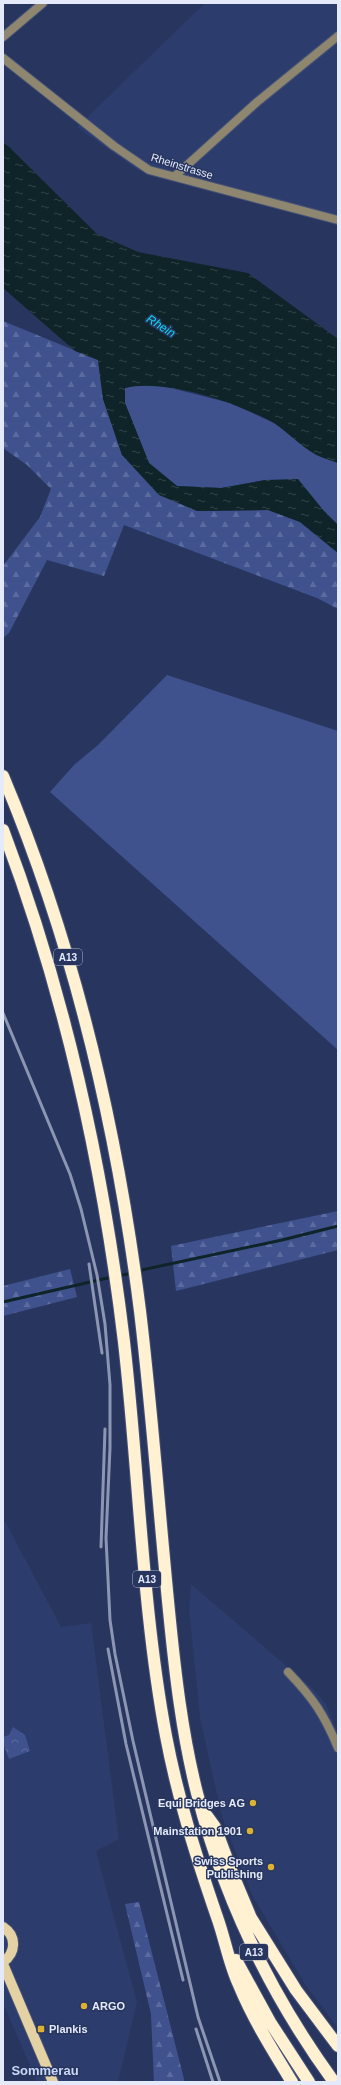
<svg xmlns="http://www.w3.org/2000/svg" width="341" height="2085" viewBox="0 0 341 2085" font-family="Arial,sans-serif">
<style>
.built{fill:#2c3c6c}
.green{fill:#3f528e}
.forest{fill:url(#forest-firs)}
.park{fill:url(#park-crowns)}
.water{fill:url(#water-ripples)}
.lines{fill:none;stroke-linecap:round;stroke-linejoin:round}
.stream{stroke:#0e2428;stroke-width:3}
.street-casing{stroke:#465378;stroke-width:10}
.primary-casing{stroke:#465378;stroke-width:12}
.highway-casing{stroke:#465378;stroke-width:14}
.street{stroke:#8f8670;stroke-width:8}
.primary{stroke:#e5d2a4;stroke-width:10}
.highway{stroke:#fff1d1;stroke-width:12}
.rail{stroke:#8c96b2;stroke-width:3}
.poi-dot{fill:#ddb133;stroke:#28365f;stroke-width:1.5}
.labels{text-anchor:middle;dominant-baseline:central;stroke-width:3;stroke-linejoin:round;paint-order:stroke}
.shield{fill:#28365f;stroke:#acb4cc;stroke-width:1}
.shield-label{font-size:10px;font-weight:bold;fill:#e4eafa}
.street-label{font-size:11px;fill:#e4eafa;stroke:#28365f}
.poi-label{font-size:11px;font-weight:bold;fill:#e4eafa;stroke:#28365f;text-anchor:end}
.water-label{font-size:12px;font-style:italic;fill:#06daf1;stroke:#28365f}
.quarter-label{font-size:13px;font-weight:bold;fill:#cad7f6;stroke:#28365f}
</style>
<defs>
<pattern id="forest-firs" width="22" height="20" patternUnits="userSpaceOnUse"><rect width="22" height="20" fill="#3f528e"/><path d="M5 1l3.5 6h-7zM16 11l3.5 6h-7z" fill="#5b6b9f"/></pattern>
<pattern id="park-crowns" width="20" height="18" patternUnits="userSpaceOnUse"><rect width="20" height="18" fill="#3f528e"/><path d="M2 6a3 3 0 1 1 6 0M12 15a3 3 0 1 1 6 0" fill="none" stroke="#5b6b9f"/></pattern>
<pattern id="water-ripples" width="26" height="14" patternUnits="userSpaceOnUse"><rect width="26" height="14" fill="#0e2428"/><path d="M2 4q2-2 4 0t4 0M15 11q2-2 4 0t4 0" fill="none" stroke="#314448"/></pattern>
</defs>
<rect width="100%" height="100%" fill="#28365f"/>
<!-- built -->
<path class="built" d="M 205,3 L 338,3 L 338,224 L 193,186 L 138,170 L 77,127 Z
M 3,1522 L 6,1523 L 61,1627 L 91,1623 L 119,1839 L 96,1851 L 137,2002 L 118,2082 L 37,2082 L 3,2003 Z
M 191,1584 L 312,1688 L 326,1704 L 338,1734 L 338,2028 L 305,1984 L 252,1895 L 222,1817 L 200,1718 L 189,1609 Z"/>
<!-- green -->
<path class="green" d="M 139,385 L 163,386 L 230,403 L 274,423 L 316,455 L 338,463 L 338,525 L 324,511 L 265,480 L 221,488 L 177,486 L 149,463 L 125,403 L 125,388 Z
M 167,675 L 338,731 L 338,1050 L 50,792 L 74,765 L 98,745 Z"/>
<!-- forest -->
<path class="forest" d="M 3,321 L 98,360 L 103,399 L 122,455 L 197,511 L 268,510 L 300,522 L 338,553 L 338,609 L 317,598 L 124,525 L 104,576 L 47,560 L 9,633 L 3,638 L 3,566 L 40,517 L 51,489 L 27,465 L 3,448 Z
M 338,1211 L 338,1250 L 176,1291 L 171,1246 Z
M 70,1269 L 77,1297 L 3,1316 L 3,1286 Z
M 139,1902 L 184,2079 L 184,2082 L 154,2082 L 151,2014 L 125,1904 Z"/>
<!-- park -->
<path class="park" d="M 13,1727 L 25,1735 L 30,1751 L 9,1759 L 3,1743 L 3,1737 L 9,1735 Z"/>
<!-- water -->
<path class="water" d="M 3,141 L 97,234 L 138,252 L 248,273 L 338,339 L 338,463 C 331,460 322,458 315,454 C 300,446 288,432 274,423 C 238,403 165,378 125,388 L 125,403 L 149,463 L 177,486 L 221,488 L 265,480 L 298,479 L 324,511 L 338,525 L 338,553 L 300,522 L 268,510 L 197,511 L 159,495 L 122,455 L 103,399 L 98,360 L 75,351 L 3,288 Z"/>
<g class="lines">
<!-- stream -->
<path class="stream" d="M 137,1271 L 282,1240 L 338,1226
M 118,1276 L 132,1273
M 3,1302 L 112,1277"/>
<!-- street casing -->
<g class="street-casing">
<path id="street" d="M 3,37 L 43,3
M 3,58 L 114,146 L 149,170 L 338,220
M 175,176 L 257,102 L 338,36
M 288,1672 C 313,1698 324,1714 338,1748"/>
</g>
<!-- primary casing -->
<g class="primary-casing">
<path id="primary" d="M 3,1927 C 17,1936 16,1953 3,1962
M 3,1964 L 53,2082"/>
</g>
<!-- highway casing -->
<g class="highway-casing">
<path id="highway" d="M 3,776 C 75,947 117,1128 140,1311 C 152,1411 159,1511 169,1611 C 175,1672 182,1734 197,1793 C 224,1899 270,1994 334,2082
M 3,830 C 66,996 103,1166 124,1342 C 139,1472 142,1608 166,1736 C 178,1799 196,1856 217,1917 C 225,1939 229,1964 239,1985 C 253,2019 273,2051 292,2082
M 207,1816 L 215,1827 L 233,1875 L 251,1918 L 296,1990 L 338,2046
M 236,1960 L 270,2022 L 309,2082"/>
</g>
<!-- street -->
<use href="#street" class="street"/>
<!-- primary -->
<use href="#primary" class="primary"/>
<!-- highway -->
<use href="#highway" class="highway"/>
<!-- rail -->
<path class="rail" d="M 3,1013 L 70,1174 L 81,1209 L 97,1275 L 105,1324 L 110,1385 L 110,1448 L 106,1538 L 110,1620 L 115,1654 L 133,1741 L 198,2017 L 220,2082
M 89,1264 L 102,1353
M 101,1547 L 105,1429
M 108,1649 L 126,1744 L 183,1980
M 196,2029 L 213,2082"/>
</g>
<!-- markers -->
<g class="poi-dot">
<circle cx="253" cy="1803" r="4"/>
<circle cx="250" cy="1831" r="4"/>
<circle cx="271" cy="1867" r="4"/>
<circle cx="84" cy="2006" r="4"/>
<rect x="37" y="2025" width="8" height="8" rx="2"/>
</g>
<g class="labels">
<!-- shield labels -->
<g class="shield">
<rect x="54" y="949" width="28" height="16" rx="3"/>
<rect x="133" y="1571" width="28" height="16" rx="3"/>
<rect x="240" y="1944" width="28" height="16" rx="3"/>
</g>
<g class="shield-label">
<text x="68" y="957">A13</text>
<text x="147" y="1579">A13</text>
<text x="254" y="1952">A13</text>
</g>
<!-- street labels -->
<g class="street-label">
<text transform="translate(182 166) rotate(17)">Rheinstrasse</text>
</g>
<!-- poi labels -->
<g class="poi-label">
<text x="245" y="1803">Equi Bridges AG</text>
<text x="242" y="1831">Mainstation 1901</text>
<text x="263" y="1861">Swiss Sports<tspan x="263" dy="13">Publishing</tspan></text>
<text x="92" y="2006" text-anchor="start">ARGO</text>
<text x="49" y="2029" text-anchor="start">Plankis</text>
</g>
<!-- water labels -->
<g class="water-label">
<text transform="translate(161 326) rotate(32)">Rhein</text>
</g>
<!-- quarter labels -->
<g class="quarter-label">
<text x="45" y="2070">Sommerau</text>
</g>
</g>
<!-- border -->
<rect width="341" height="2085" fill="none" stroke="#e4eafa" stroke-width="8"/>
</svg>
